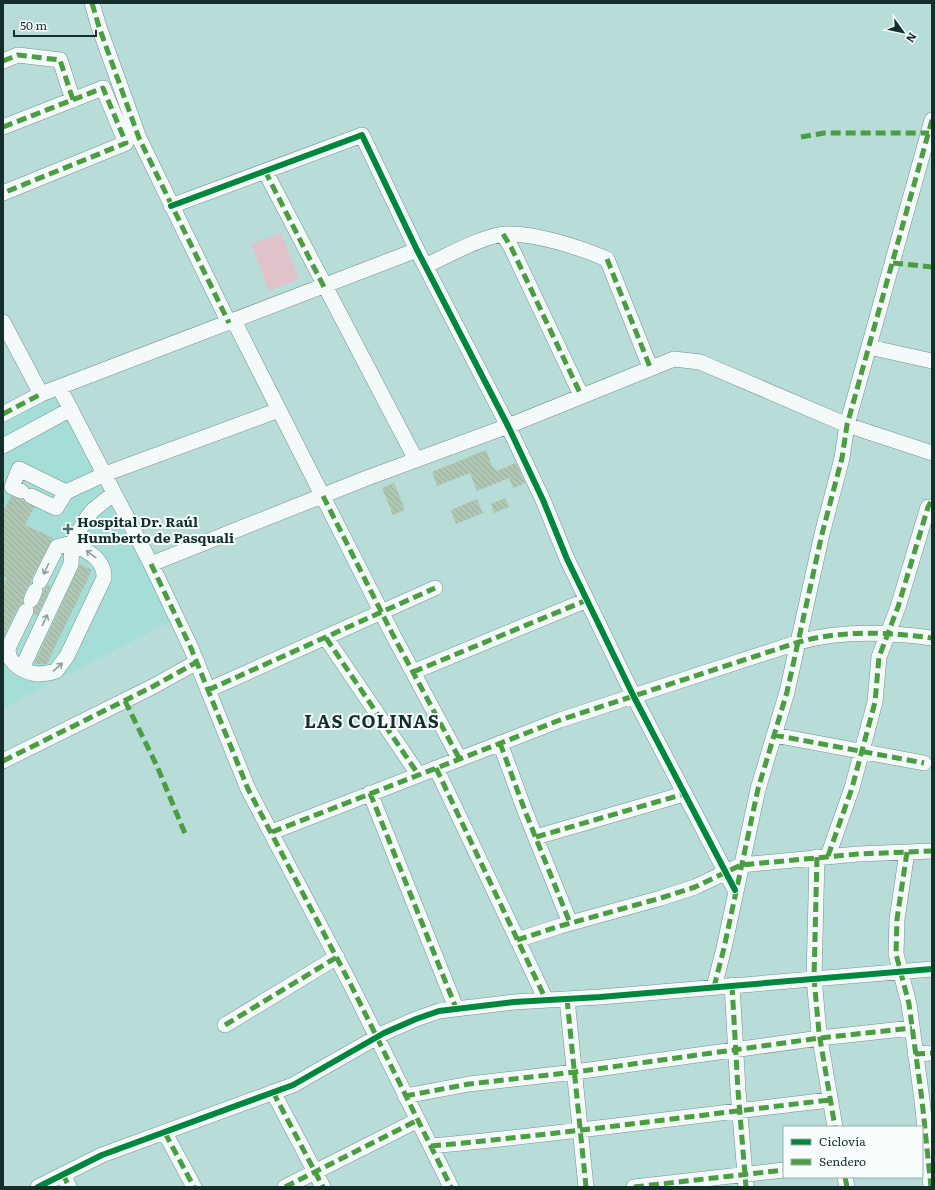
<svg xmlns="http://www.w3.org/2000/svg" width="935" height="1190" viewBox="0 0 935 1190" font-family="Literata,serif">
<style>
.built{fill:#a4ded7}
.pitch{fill:#dec4ca}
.building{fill:url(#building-back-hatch)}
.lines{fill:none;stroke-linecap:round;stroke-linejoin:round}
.minor-casing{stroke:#74918e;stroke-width:16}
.minor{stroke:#f4faf9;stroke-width:15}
.quiet{stroke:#4a9d41;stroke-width:5;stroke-dasharray:10 5;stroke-linecap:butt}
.cycleway-casing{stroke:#f8fefe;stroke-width:8}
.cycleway{stroke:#00873e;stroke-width:6}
.oneway{stroke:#8f9e9c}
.poi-dot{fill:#4d6b68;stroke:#f8fefe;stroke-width:1.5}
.labels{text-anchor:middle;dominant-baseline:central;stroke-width:4;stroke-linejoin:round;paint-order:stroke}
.poi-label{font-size:14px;font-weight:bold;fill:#132e2b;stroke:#f8fefe;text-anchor:start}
.district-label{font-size:18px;font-weight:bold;letter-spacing:1px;fill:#132e2b;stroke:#f8fefe}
</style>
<defs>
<pattern id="building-back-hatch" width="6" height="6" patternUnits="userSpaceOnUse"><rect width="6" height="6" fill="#afc7b3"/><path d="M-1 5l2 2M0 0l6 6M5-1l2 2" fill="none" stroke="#96ab9a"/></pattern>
</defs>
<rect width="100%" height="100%" fill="#b8dcd8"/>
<!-- built -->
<path class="built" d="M 59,387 L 177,618 L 3,708 L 3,414 Z"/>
<!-- pitch -->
<path class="pitch" d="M 281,233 L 299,279 L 269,291 L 251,244 Z"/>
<!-- building -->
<path class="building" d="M 486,450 L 492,466 L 497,471 L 516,463 L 525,483 L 513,488 L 509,478 L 477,491 L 470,473 L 437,486 L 432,472 Z
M 394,483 L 405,510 L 393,515 L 382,488 Z
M 11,496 L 23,500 L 34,507 L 25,525 L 53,538 L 32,577 L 31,583 L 27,587 L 23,597 L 23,603 L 18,607 L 3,638 L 3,586 L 7,578 L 3,576 L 3,512 Z
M 505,498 L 509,507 L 494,513 L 491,504 Z
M 477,499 L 483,513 L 456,524 L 451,510 Z
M 80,564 L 92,570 L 47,664 L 34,664 Z
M 48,585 L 51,586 L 37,616 L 34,615 L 34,608 L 39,604 L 44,589 Z"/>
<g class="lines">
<!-- minor casing -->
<g class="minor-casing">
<path id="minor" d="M 92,3 L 99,27 L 139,138 L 229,323
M 3,61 L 18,55 L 60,60 L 73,100
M 3,127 L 103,88 L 126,143 L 3,193
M 265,171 L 416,460
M 171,206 L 362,135 L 417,250 L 508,426 L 543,500 L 567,559 L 634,697 L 735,890
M 503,234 L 511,247 L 581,395
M 425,266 C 445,257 486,234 507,234 C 536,233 581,248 607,259 L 650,367
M 234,321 L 393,635 L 459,758
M 3,322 L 41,394
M 869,347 L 932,361
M 59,387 L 151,564 L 191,648 L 248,789 L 351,985 L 451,1187
M 3,414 L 41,394 L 417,250
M 3,446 L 71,409
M 21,491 L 12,487 L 19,469 L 66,492
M 31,496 L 56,508 L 66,492 L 105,474 L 279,410
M 151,564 L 367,478 L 508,426 L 674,359 L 700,362 L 847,425 L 932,453
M 31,600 L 35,591
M 26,611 L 9,646 C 4,661 23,672 37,674 C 43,674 49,673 56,671 L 67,656 L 104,578 C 105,559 87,551 72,543 L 57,547 L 40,581
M 326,638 L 418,774
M 22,668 L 65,577 L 71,564 L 72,543 L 86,519 L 92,511 L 114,493
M 413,672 L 587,600
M 208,690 L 435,588
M 774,735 L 924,763
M 500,743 L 525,811 L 570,923
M 3,761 L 152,687 L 197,662
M 436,768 L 546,1000
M 370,793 L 456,1008
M 272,832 L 560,720 L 799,642 C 841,630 889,632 932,638
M 536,837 L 684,794
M 907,852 L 897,919 L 896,954 L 909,1004 L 922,1100 L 931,1187
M 828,856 L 852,788 L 875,702 L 879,657 L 898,607 L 928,507
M 817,857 L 814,978 L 819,1033 L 835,1127
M 517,940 L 560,926 L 661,898 L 695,887 L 741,865 L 858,854 L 932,851
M 732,985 L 738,1090 L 746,1187
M 714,987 L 724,948 L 758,789 L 787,692 L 822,534 L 842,458 L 847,425 L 932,120
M 567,999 L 586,1187
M 225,1025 L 337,957
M 915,1054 L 932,1053
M 273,1092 L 323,1187
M 405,1096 L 469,1084 L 575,1072 L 820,1038 L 912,1028
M 165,1133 L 194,1187
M 431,1146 C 564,1134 697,1115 830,1100
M 63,1174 L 69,1187
M 845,1177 L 847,1187
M 38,1187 L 102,1155 L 293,1085 L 384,1033 L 416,1019 L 439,1011 L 514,1002 L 600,997 L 932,969
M 285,1187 L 418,1120
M 634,1187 L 784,1170"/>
</g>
<!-- minor -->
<use href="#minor" class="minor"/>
<!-- quiet -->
<path class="quiet" d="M 92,3 L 99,27 L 139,138 L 229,323
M 3,61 L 18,55 L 60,60 L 73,100
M 3,127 L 103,88 L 126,143 L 3,193
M 801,137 L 824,133 L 929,133
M 265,171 L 324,287
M 503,234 L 511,247 L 581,395
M 607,259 L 650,367
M 893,263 L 932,267
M 3,414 L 41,394
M 323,496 L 393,635 L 459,758
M 151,564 L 191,648 L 248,789 L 351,985 L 451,1187
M 326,638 L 418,774
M 413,672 L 587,600
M 208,690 L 435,588
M 125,701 L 157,766 L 186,836
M 774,735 L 924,763
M 500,743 L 525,811 L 570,923
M 3,761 L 152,687 L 197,662
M 436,768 L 546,1000
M 370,793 L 456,1008
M 272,832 L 560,720 L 799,642 C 841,630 889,632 932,638
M 536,837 L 684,794
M 907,852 L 897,919 L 896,954 L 909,1004 L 922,1100 L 931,1187
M 828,856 L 852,788 L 875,702 L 879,657 L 898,607 L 928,507 L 932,500
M 817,857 L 814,978 L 819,1033 L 835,1127
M 517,940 L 560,926 L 661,898 L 695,887 L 741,865 L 858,854 L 932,851
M 732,985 L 738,1090 L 746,1187
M 714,987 L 724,948 L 758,789 L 787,692 L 822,534 L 842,458 L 847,425 L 932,120
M 567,999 L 586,1187
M 225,1025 L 337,957
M 915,1054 L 932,1053
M 273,1092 L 323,1187
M 405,1096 L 469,1084 L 575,1072 L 820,1038 L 912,1028
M 165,1133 L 194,1187
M 431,1146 C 564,1134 697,1115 830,1100
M 63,1174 L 69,1187
M 845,1177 L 847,1187
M 285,1187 L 418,1120
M 634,1187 L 784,1170"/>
<!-- cycleway casing -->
<g class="cycleway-casing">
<path id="cycleway" d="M 171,206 L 362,135 L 417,250 L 508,426 L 543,500 L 567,559 L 634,697 L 735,890
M 38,1187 L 102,1155 L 293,1085 L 384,1033 L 416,1019 L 439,1011 L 514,1002 L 600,997 L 932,969"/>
</g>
<!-- cycleway -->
<use href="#cycleway" class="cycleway"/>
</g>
<!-- one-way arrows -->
<defs><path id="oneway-shaft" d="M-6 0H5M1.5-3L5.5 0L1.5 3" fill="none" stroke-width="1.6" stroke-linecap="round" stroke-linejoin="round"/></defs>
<g class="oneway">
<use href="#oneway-shaft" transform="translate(91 554) rotate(-144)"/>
<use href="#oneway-shaft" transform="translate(46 569) rotate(116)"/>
<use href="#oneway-shaft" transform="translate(45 620) rotate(-64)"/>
<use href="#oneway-shaft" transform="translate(58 667) rotate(-41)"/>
</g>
<!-- markers -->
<path class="poi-dot" d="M66 523h4v4h4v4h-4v4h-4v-4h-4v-4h4z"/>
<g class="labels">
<!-- poi labels -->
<g class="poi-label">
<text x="77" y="521">Hospital Dr. Raúl<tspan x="77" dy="16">Humberto de Pasquali</tspan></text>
</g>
<!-- district labels -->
<g class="district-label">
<text x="372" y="720">LAS COLINAS</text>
</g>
</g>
<!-- border -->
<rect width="935" height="1190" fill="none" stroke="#132e2b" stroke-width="8"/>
<!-- legend -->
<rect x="783" y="1126" width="140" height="52" fill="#f8fefe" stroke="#9cabaa"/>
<rect x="791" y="1139" width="20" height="6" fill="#00873e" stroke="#9cabaa"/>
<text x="819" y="1146" font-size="12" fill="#132e2b">Ciclovía</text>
<rect x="791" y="1159" width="20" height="6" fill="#4a9d41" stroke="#9cabaa"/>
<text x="819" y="1166" font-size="12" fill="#132e2b">Sendero</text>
<!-- north arrow -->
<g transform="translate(903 32) rotate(123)" stroke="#f8fefe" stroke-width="3" paint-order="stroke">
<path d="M0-3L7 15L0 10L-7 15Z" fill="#132e2b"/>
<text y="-6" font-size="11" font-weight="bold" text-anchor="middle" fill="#132e2b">N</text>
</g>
<!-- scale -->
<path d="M14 30v6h82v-6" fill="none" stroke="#132e2b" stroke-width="2"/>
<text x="20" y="30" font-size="12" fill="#132e2b" stroke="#f8fefe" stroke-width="3" paint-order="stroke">50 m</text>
</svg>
